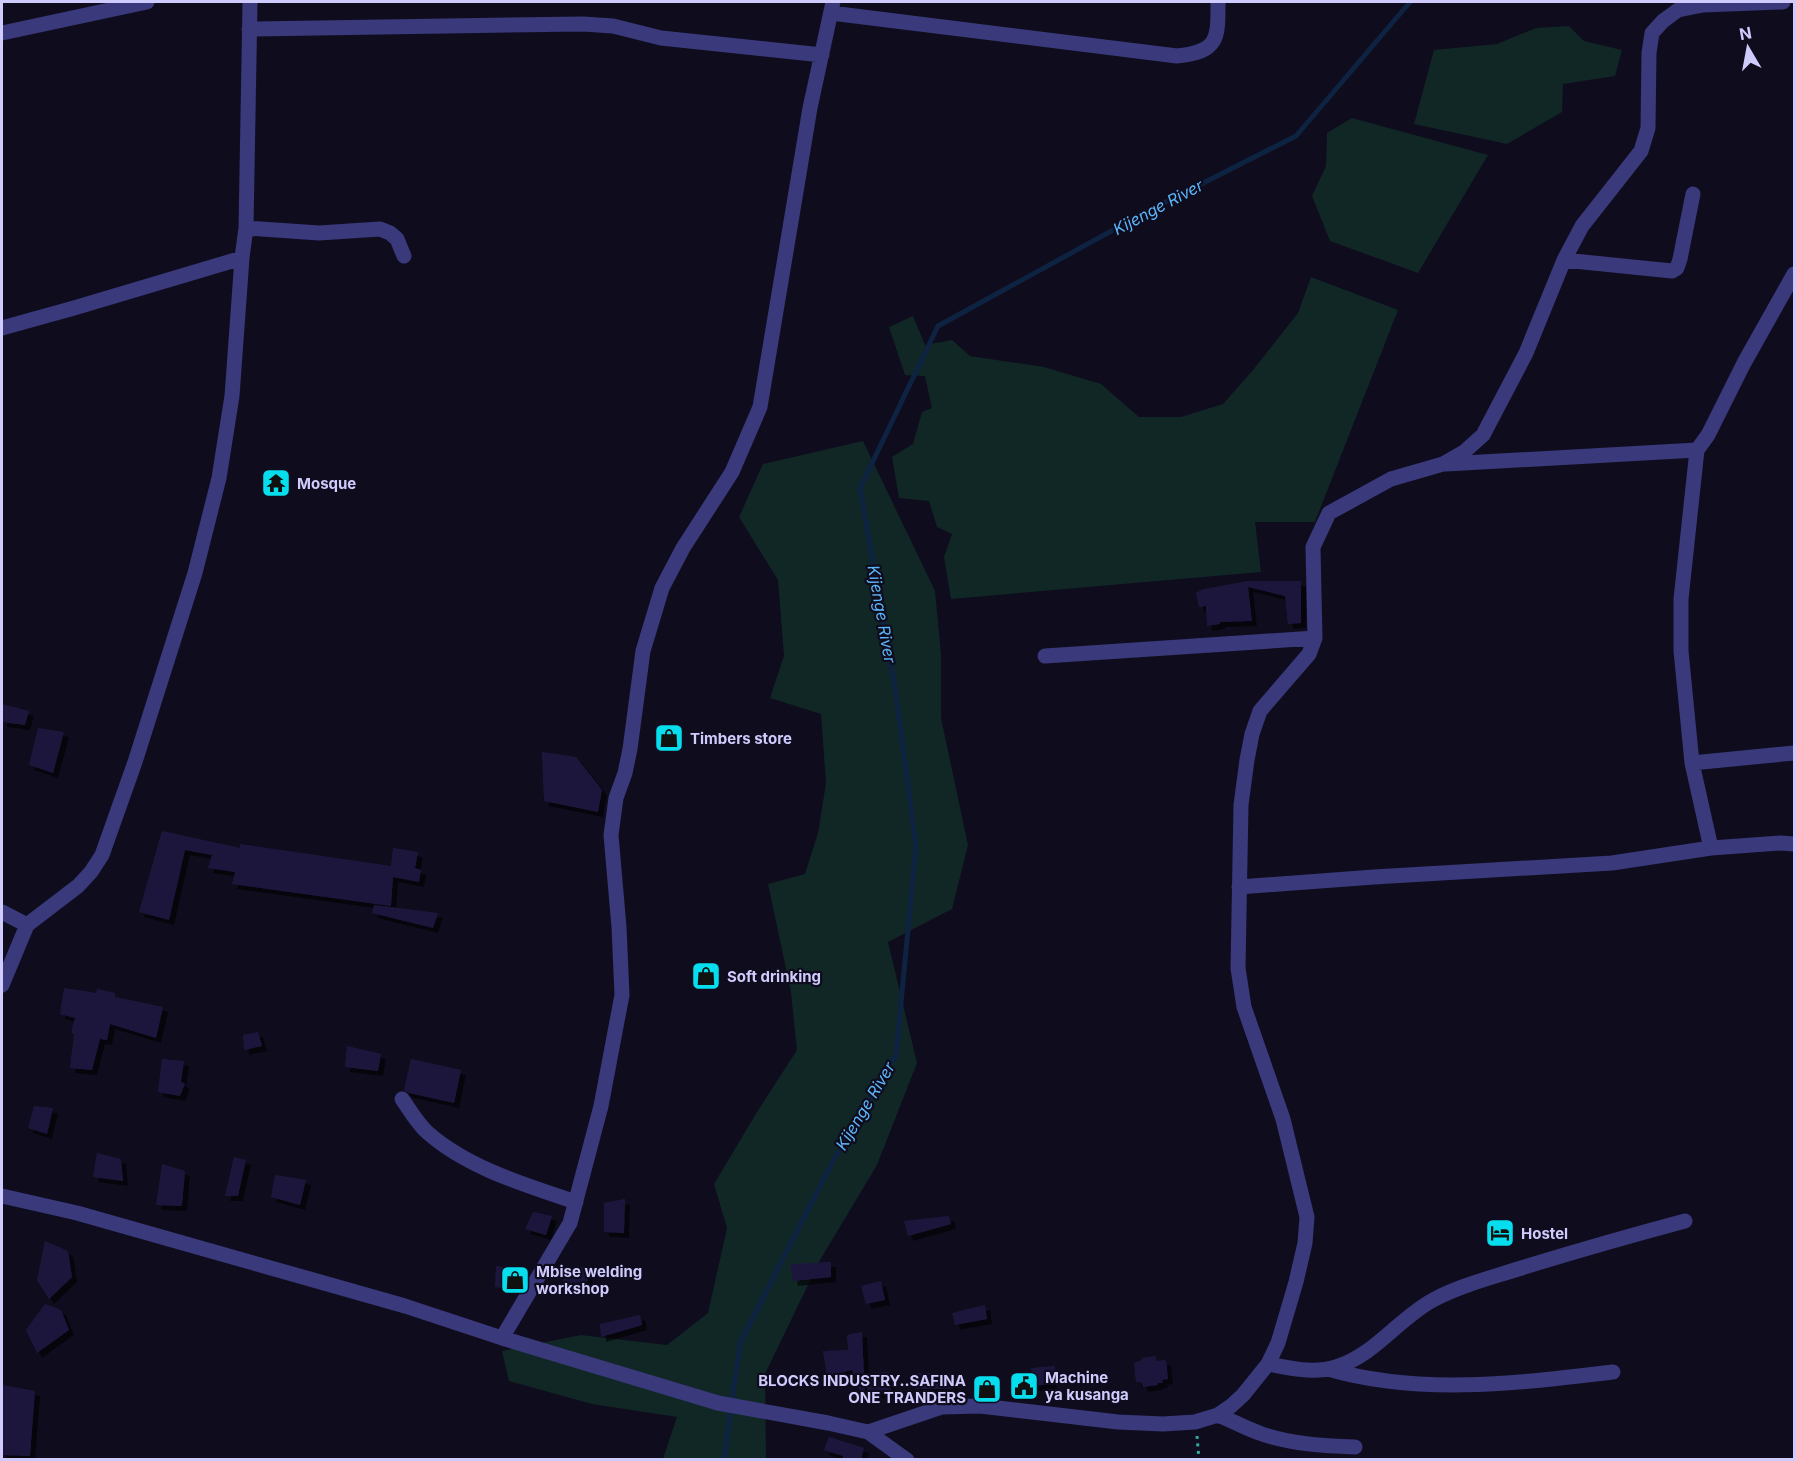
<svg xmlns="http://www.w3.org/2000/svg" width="1796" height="1461" viewBox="0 0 1796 1461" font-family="Inter,sans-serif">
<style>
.green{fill:#102726}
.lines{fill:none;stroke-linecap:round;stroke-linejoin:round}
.stream{stroke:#0d2341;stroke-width:5}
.building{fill:#1f193e;filter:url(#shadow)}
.path{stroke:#31aba0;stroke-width:3;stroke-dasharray:3 4.5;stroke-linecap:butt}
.minor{stroke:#39397b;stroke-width:15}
.labels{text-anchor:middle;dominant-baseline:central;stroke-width:4.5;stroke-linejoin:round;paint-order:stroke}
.poi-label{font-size:15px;font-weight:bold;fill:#cfcbfd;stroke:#0f0c1e;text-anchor:start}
.water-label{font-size:16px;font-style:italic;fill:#5cb6fa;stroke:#0f0c1e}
</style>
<defs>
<filter id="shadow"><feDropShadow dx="5" dy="5" stdDeviation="0" flood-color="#0009"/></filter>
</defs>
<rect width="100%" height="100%" fill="#0f0c1e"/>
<!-- green -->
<path class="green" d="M 1569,26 L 1584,41 L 1622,50 L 1615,76 L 1563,84 L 1562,112 L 1507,144 L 1414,124 L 1434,50 L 1497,44 L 1536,28 Z
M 1352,118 L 1488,155 L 1418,273 L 1330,241 L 1312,196 L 1326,166 L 1327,133 Z
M 1311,277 L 1398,310 L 1315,522 L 1255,522 L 1261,572 L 951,599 L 944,557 L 952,534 L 937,527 L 929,501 L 899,498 L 892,457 L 913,444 L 922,412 L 932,408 L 925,376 L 905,375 L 889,327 L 913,316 L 925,345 L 952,340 L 970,356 L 1044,367 L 1101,384 L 1139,417 L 1181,417 L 1223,404 L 1253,370 L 1298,313 Z
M 863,441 L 935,591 L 941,654 L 941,718 L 968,845 L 952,909 L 888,942 L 917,1063 L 877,1165 L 820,1260 L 765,1374 L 766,1459 L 663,1459 L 677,1417 L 592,1404 L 509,1381 L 502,1351 L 581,1335 L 667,1345 L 708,1313 L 727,1228 L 714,1184 L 757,1112 L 797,1050 L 791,992 L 768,884 L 805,874 L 818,833 L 826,783 L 821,714 L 770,698 L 784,656 L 778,580 L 739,517 L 763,464 Z"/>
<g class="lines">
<!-- stream -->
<path class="stream" d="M 724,1460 L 740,1343 L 835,1157 L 896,1055 L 916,846 L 896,694 L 860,488 L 938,326 L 1146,212 L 1296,136 L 1410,2"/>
</g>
<!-- building -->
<path class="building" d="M 1248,581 L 1301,581 L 1301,623 L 1288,624 L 1285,596 L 1248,587 L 1252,621 L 1220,622 L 1220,624 L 1207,626 L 1206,606 L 1199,607 L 1196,593 L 1204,589 Z
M 2,704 L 29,711 L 25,725 L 2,722 Z
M 38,728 L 64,732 L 53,773 L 29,765 Z
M 542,752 L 576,757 L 602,790 L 598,812 L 544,801 Z
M 162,831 L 240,848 L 240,844 L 391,866 L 393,848 L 418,852 L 415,868 L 421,870 L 419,882 L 393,877 L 391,906 L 232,884 L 235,872 L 208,868 L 212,855 L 185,850 L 169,920 L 139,912 Z
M 374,905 L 438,913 L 433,928 L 372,913 Z
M 64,988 L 96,993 L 97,989 L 115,993 L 115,997 L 163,1007 L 156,1038 L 110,1024 L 107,1040 L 100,1039 L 92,1070 L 70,1068 L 74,1034 L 71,1033 L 75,1018 L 60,1014 Z
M 258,1032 L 262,1046 L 244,1050 L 243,1035 Z
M 347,1046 L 381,1054 L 378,1071 L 345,1067 Z
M 162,1059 L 184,1061 L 181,1082 L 185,1084 L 180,1096 L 158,1092 Z
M 411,1059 L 461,1070 L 454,1103 L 409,1093 L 404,1090 Z
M 34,1106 L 53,1108 L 47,1134 L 28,1128 Z
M 97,1153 L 121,1159 L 123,1181 L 93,1177 Z
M 234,1157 L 246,1160 L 238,1196 L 225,1196 Z
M 162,1164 L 185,1171 L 182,1206 L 156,1205 Z
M 275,1175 L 306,1180 L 300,1205 L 271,1197 Z
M 625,1199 L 624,1233 L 604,1232 L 604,1203 Z
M 533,1212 L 552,1216 L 546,1235 L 525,1229 Z
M 949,1216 L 951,1224 L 908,1236 L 904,1221 Z
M 45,1241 L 68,1251 L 72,1277 L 49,1299 L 37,1280 Z
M 831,1262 L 831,1277 L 793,1281 L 790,1264 Z
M 496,1266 L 510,1268 L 508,1289 L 495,1287 Z
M 585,1266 L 588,1281 L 564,1285 L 561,1273 Z
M 881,1281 L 885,1300 L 866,1304 L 861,1286 Z
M 45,1304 L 61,1310 L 69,1330 L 37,1353 L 26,1330 Z
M 985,1305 L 987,1319 L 955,1325 L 952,1313 Z
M 640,1315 L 642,1325 L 601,1337 L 600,1324 Z
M 862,1332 L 865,1396 L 862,1397 L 852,1370 L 827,1376 L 823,1351 L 848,1350 L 847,1335 Z
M 1156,1356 L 1156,1361 L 1166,1360 L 1168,1379 L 1162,1380 L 1163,1383 L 1158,1383 L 1158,1385 L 1143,1387 L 1141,1382 L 1136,1382 L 1134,1363 L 1142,1360 L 1142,1358 Z
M 1055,1366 L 1056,1379 L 1051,1380 L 1052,1384 L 1034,1386 L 1031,1368 Z
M 889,1372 L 891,1393 L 867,1393 L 868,1373 Z
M 915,1373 L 952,1373 L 953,1389 L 915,1389 Z
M 2,1385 L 35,1391 L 30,1456 L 2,1455 Z
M 829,1437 L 864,1448 L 861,1460 L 843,1460 L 843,1456 L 824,1450 Z"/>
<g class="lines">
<!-- path -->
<path class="path" d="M 1197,1436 L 1199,1460"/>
<!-- minor -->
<path class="minor" d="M 831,13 L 1177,56 C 1219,52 1218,38 1218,2
M 249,29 L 583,24 L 613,26 L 661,38 L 822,55
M 2,33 L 147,2
M 246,228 L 319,233 L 380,229 L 390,233 L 397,239 L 404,256
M 1564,260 L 1672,271 L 1677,268 L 1680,259 L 1693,194
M 2,328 L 74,308 L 242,258
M 1697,450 L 1681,599 L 1681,651 L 1692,763 L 1711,848
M 1446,464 L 1697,450 L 1708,435 L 1744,363 L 1794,274
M 1045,656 L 1315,638
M 1692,763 L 1794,753
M 1239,887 L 1374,877 L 1612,863 L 1711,848 L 1781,843 L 1794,844
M 2,912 L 27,925
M 2,985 L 27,925 L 78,886 L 91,872 L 102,855 L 135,762 L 195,573 L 219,478 L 232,396 L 242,258 L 246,228 L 250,2
M 402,1099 C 410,1110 417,1123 427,1132 C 467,1168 526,1185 576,1202
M 2,1196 L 77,1213 L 405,1306 L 502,1338 L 718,1403 L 828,1423 L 868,1432 L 907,1460
M 502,1338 L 570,1223 L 601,1106 L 622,995 L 619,927 L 611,835 L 616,798 L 625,773 L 630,749 L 643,651 L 662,588 L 683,548 L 732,472 L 760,407 L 810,108 L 833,2
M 1268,1364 C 1291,1368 1313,1374 1336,1367 C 1375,1355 1398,1319 1433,1300 C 1459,1286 1490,1278 1518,1269 C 1573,1252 1629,1236 1685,1221
M 1328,1369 C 1421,1396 1519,1383 1613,1372
M 1218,1415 C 1233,1421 1247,1429 1262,1434 C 1291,1444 1324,1446 1355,1447
M 868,1432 L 942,1407 L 980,1406 L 1118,1422 L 1163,1424 L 1195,1422 L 1218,1415 L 1231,1406 L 1243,1395 L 1268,1364 L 1278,1343 L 1296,1282 L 1305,1243 L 1307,1217 L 1283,1119 L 1244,1007 L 1238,968 L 1241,805 L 1247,760 L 1252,734 L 1260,711 L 1309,654 L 1315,638 L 1313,547 L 1329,513 L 1391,479 L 1443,464 L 1464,452 L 1483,435 L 1526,353 L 1564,260 L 1582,226 L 1641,151 L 1648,128 L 1649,53 L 1652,33 L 1663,21 L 1678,10 L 1703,5 L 1783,2"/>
</g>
<!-- icons -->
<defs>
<g id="temple-square" transform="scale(1.5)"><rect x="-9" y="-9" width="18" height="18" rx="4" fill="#07deed" stroke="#0f0c1e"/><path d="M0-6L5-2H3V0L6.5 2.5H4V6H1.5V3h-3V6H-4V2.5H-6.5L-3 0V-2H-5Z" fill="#111"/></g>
<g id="shop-square" transform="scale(1.5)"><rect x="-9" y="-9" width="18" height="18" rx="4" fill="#07deed" stroke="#0f0c1e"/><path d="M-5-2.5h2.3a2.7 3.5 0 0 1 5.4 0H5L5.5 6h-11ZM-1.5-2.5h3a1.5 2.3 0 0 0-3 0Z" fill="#111"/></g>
<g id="hotel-square" transform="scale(1.5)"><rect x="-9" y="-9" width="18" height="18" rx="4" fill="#07deed" stroke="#0f0c1e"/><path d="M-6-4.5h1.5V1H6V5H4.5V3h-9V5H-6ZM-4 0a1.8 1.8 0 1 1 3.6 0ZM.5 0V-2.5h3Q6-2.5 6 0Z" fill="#111"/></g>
<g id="civic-square" transform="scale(1.5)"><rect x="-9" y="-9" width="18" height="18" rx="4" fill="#07deed" stroke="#0f0c1e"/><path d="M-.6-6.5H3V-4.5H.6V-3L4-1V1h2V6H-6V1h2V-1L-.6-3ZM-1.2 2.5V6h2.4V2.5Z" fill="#111"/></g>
</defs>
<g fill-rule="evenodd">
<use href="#temple-square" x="276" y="483"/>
<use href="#shop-square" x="669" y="738"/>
<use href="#shop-square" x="706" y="976"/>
<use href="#hotel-square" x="1500" y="1233"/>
<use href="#shop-square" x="515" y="1280"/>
<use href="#civic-square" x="1024" y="1386"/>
<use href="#shop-square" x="987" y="1389"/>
</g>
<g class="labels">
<!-- poi labels -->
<g class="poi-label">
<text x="297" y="483">Mosque</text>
<text x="690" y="738">Timbers store</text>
<text x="727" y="976">Soft drinking</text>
<text x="1521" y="1233">Hostel</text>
<text x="536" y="1271">Mbise welding<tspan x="536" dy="17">workshop</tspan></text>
<text x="1045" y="1377">Machine<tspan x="1045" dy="17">ya kusanga</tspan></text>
<text x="966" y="1380" text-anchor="end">BLOCKS INDUSTRY..SAFINA<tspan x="966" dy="17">ONE TRANDERS</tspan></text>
</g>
<!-- water labels -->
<g class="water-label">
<text transform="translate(1158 207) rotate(-28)">Kijenge River</text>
<text transform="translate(882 614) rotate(80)">Kijenge River</text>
<text transform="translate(865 1106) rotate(-59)">Kijenge River</text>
</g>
</g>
<!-- border -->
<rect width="1796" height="1461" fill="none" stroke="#cfcbfd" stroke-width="6"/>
<!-- north arrow -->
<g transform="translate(1748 48) rotate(350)" stroke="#0f0c1e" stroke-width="4.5" paint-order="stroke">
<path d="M0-4.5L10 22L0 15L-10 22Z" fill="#cfcbfd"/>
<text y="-9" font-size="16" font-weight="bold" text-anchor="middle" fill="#cfcbfd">N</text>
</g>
</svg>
